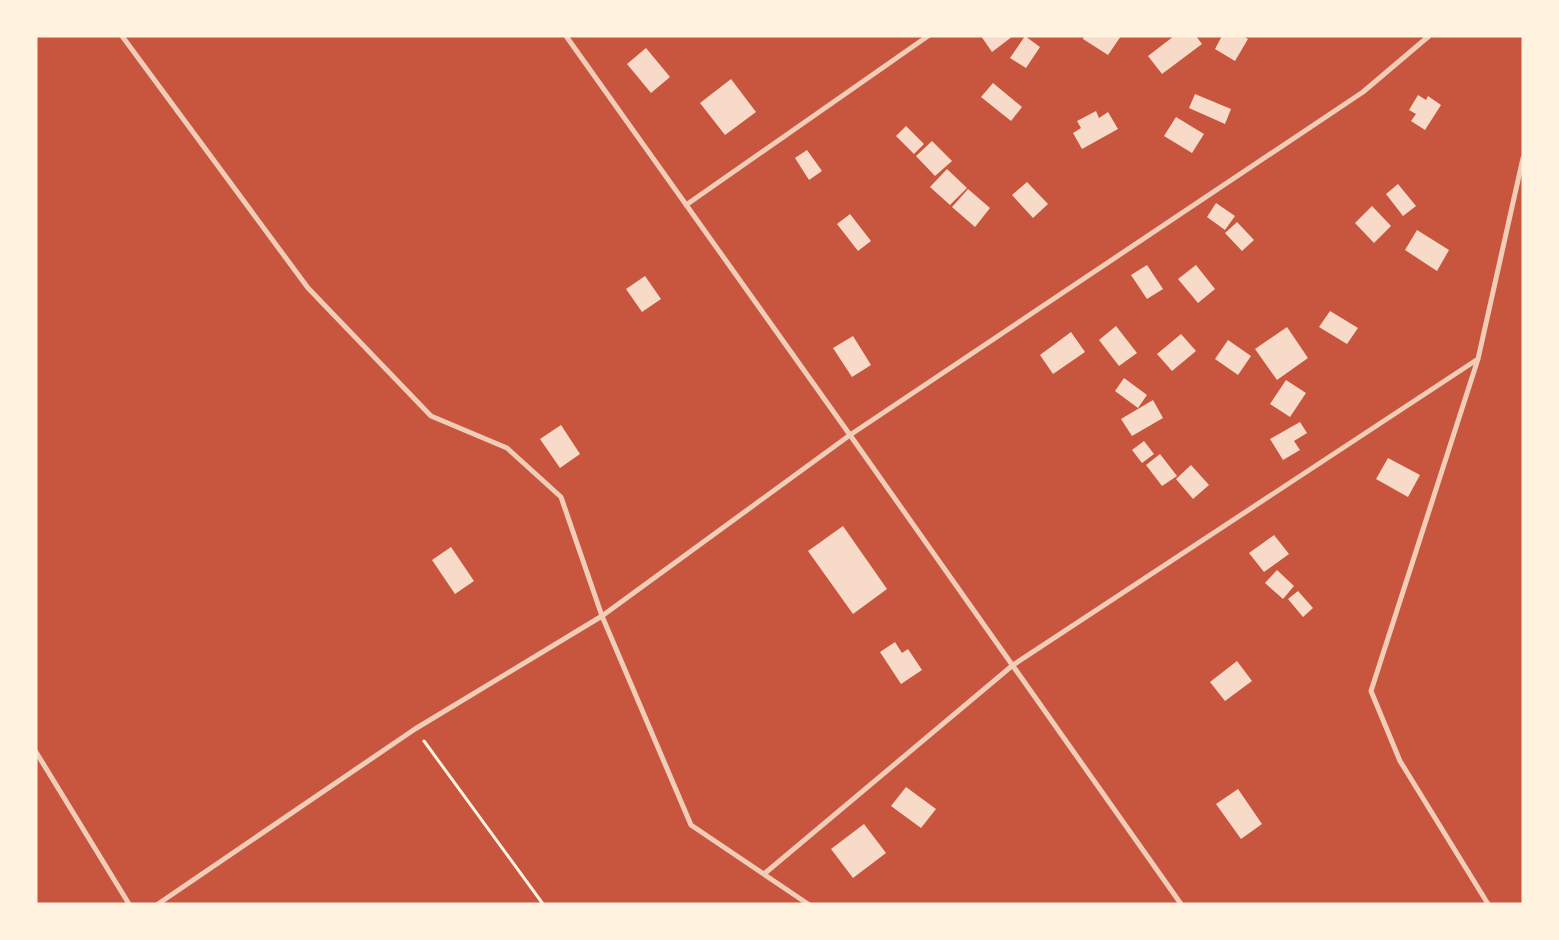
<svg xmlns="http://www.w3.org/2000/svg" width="1559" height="940" viewBox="0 0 1559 940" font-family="'DejaVu Sans',sans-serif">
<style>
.building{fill:#f7dbc8}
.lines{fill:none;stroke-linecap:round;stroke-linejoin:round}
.path{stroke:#fff3e0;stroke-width:3}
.minor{stroke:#f1ccb7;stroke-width:5}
</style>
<rect width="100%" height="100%" fill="#c8553d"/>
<!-- building -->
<path class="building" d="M 981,36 L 1013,36 L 992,52 Z
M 1025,36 L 1040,47 L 1026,68 L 1010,58 Z
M 1084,36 L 1121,36 L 1108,55 L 1083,39 Z
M 1174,36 L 1196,36 L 1202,44 L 1162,74 L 1148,56 Z
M 1222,36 L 1243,36 L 1248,39 L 1235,61 L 1215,49 Z
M 646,48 L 670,77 L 651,93 L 627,64 Z
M 731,79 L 756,112 L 725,135 L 700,103 Z
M 993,83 L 1022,107 L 1011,121 L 981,97 Z
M 1195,94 L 1231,109 L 1225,124 L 1189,108 Z
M 1418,95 L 1426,100 L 1428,96 L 1441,105 L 1425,130 L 1411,121 L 1416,114 L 1409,110 Z
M 1096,111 L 1099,118 L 1108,112 L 1118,129 L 1082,149 L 1073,133 L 1081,128 L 1077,121 Z
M 1176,117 L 1204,134 L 1192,153 L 1164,136 Z
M 906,126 L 924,144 L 914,154 L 896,136 Z
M 932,141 L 952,161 L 935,176 L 916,156 Z
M 807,150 L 822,171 L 809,180 L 795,158 Z
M 947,169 L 967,188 L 950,205 L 930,187 Z
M 1027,182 L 1048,204 L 1033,218 L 1012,195 Z
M 1398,184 L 1416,206 L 1403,216 L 1386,194 Z
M 968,189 L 990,208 L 975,227 L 952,207 Z
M 1216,203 L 1235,216 L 1225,230 L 1207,217 Z
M 1372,206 L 1391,226 L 1374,243 L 1355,223 Z
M 850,214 L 871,241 L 858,251 L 837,224 Z
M 1237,222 L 1254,240 L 1242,251 L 1225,233 Z
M 1417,230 L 1449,250 L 1437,271 L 1405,250 Z
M 1147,265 L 1163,289 L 1147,299 L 1131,275 Z
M 1196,265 L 1215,289 L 1198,303 L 1178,279 Z
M 645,276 L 661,299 L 642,312 L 626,289 Z
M 1330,311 L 1358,328 L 1347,344 L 1319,327 Z
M 1116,326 L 1137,353 L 1119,366 L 1099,340 Z
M 1287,327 L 1308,358 L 1277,380 L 1255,349 Z
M 1071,332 L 1085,352 L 1053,374 L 1040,355 Z
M 1181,334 L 1196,351 L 1172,371 L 1157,354 Z
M 853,336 L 871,365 L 852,377 L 833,348 Z
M 1228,340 L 1251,356 L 1238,375 L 1215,359 Z
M 1124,378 L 1147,395 L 1138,408 L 1115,391 Z
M 1286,380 L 1306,393 L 1290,417 L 1270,404 Z
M 1153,400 L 1163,418 L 1132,436 L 1121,419 Z
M 1300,422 L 1307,433 L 1294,441 L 1300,450 L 1283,460 L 1270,439 Z
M 561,425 L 580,454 L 560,468 L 540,439 Z
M 1144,441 L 1154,454 L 1142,463 L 1132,450 Z
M 1160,454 L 1177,476 L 1162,486 L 1146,465 Z
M 1388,458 L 1420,475 L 1408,497 L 1376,479 Z
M 1191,465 L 1209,485 L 1193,499 L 1176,479 Z
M 843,526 L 887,589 L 853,614 L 808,551 Z
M 1274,535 L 1289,554 L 1264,572 L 1249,553 Z
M 451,547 L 474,581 L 455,594 L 432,560 Z
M 1277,570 L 1294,586 L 1283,599 L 1265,583 Z
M 1298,591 L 1313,608 L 1303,617 L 1288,599 Z
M 895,642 L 902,653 L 908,649 L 922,670 L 901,684 L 880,652 Z
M 1237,661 L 1252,681 L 1225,701 L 1210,682 Z
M 906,787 L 936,809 L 921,828 L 891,806 Z
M 1238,789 L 1262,824 L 1241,839 L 1216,804 Z
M 864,824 L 886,853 L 853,878 L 831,849 Z"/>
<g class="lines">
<!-- path -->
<path class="path" d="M 424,741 L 543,904"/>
<!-- minor -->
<path class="minor" d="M 122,36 L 308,288 L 431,416 L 507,448 L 561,497 L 602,616 L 691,825 L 808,904
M 566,36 L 850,435 L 1181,904
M 686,205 L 928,36
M 36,752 L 129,904
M 764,874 L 1013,665 L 1478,359
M 158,904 L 415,729 L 602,616 L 850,435 L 1363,92 L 1429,36
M 1488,904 L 1400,761 L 1371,691 L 1478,359 L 1523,158"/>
</g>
<!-- border -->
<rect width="1559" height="940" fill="none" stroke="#fff3e0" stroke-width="75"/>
</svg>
